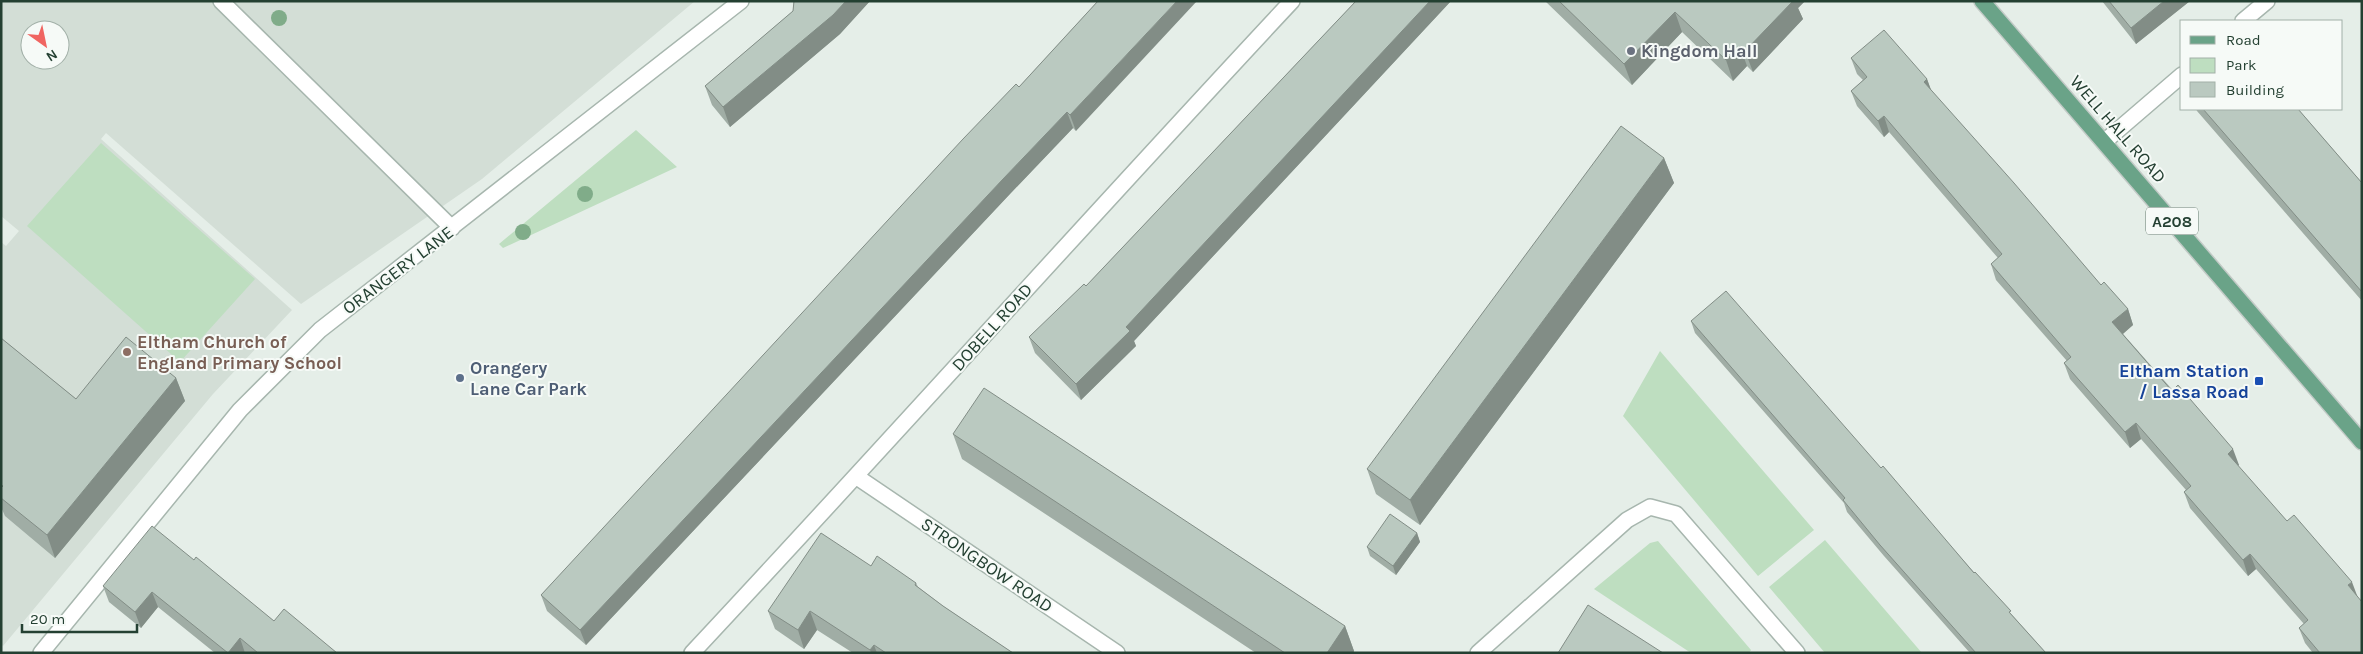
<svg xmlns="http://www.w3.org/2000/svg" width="2363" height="654" viewBox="0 0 2363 654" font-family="Karla,sans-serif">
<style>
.built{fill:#d3ded6;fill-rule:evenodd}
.green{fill:#bedec0}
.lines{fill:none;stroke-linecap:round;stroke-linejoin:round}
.service-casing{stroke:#a7b6ae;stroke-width:18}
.minor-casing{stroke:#a7b6ae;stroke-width:18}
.primary-casing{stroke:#c2cac6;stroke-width:18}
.service{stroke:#fff;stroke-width:15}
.minor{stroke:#fff;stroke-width:15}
.primary{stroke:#6aa388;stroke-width:15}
.tree{fill:#80ac89}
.wall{fill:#a0ada5}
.shaded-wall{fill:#828d86}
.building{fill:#bac9c0;stroke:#828d86}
.worship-dot{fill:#6b7280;stroke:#f6faf7;stroke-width:2}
.education-dot{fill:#8d6e63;stroke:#f6faf7;stroke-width:2}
.service-dot{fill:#5c6f8a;stroke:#f6faf7;stroke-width:2}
.transit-dot{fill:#1a4fb4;stroke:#f6faf7;stroke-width:2}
.labels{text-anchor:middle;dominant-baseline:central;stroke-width:4;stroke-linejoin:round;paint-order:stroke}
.shield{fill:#f6faf7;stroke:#63786d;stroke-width:1}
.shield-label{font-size:16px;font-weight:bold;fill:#244032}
.worship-label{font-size:18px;font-weight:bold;fill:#5b616d;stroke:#f6faf7;text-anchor:start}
.street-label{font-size:18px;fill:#244032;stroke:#f6faf7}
.education-label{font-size:18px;font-weight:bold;fill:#785e54;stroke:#f6faf7;text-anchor:start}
.service-label{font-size:18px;font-weight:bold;fill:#4e5e75;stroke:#f6faf7;text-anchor:start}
.transit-label{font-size:18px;font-weight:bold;fill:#164399;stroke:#f6faf7;text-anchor:end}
</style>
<rect width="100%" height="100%" fill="#e5eee8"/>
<!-- built -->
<path class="built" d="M 1,1 L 695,1 L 482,179 L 301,304 L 106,133 L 101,139 L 292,310 L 213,394 L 3,646 L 1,644 L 1,242 L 6,246 L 19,231 L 1,216 ZM 30,30 L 60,30 L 60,60 L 30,60 Z"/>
<!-- green -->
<path class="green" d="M 636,130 L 677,167 L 503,248 L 499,244 Z
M 101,143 L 255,279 L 180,362 L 27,226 Z
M 1660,351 L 1814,530 L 1758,576 L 1623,416 Z
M 1825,540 L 1922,653 L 1825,653 L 1769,587 Z
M 1658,541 L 1751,650 L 1749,653 L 1691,653 L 1594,589 L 1650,543 Z"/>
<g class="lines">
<!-- service casing -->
<g class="service-casing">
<path id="service" d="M 221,1 L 452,228"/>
</g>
<!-- minor casing -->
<g class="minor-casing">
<path id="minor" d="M 2243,21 L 2267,1
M 2104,142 L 2182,75
M 857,477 L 1117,653
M 41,653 L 240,410 L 320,330 L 741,1
M 692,653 C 894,437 1090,217 1292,1
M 1478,653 L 1627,520 L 1650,507 L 1676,514 L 1797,653"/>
</g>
<!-- primary casing -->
<g class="primary-casing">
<path id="primary" d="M 1982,1 L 2362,442"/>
</g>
<!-- service -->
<use href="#service" class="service"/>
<!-- minor -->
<use href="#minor" class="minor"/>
<!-- primary -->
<use href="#primary" class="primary"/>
</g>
<!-- trees -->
<g class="tree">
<circle cx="279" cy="18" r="8"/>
<circle cx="585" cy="194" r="8"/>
<circle cx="523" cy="232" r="8"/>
</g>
<!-- wall -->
<path class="wall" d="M 794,1 L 870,1 L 840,34 L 730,127 L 712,105 L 705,86 L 793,11 Z
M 1098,1 L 1076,131 L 1073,128 L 1009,195 L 586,645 L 547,611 L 541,595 L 1019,87 Z
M 1356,1 L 1451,1 L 1134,341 L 1136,346 L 1081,400 L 1035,353 L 1029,337 L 1086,286 Z
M 1545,1 L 1805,1 L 1798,8 L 1803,19 L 1753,72 L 1747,66 L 1733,81 L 1682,32 L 1632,85 Z
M 2102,1 L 2190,1 L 2136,44 Z
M 1851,58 L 1927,79 L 1931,91 L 2101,285 L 2128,309 L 2133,325 L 2123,334 L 2239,465 L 2238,466 L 2362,653 L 2313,653 L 2305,643 L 2299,628 L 2304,624 L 2256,569 L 2248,576 L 2190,508 L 2184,492 L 2186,490 L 2141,439 L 2130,448 L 2070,379 L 2064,363 L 2067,361 L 1996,280 L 1991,264 L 1998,258 L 1889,132 L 1884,137 L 1857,106 L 1851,91 L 1863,80 L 1857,74 Z
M 2196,109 L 2298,109 L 2362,183 L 2362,301 L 2197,111 Z
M 1664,158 L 1674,183 L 1420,525 L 1376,494 L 1367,469 Z
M 1691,321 L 1881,468 L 2046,653 L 1970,653 L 1884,556 L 1847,512 L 1844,503 L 1695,333 Z
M 1,338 L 76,399 L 176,378 L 185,401 L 55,558 L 5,516 L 1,507 Z
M 953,434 L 1345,626 L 1354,651 L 1353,653 L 1256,653 L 962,459 Z
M 1417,533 L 1420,542 L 1396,575 L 1370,556 L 1367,547 Z
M 194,560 L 274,621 L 337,653 L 215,653 L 158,607 L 141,628 L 109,602 L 103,586 Z
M 871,566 L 916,583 L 918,587 L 943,606 L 1013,653 L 853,653 L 817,630 L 804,649 L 775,629 L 768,611 Z"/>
<!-- shaded-wall -->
<path class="shaded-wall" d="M 846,1 L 870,1 L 840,34 L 730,127 L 723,107 Z
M 1177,1 L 1197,1 L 1076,131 L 1070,115 Z
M 1430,1 L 1451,1 L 1134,341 L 1136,346 L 1081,400 L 1076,384 L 1126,327 Z
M 1791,1 L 1805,1 L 1798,8 L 1803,19 L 1753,72 L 1745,51 Z
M 2164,1 L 2190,1 L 2136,44 L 2131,28 Z
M 1675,12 L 1682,32 L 1632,85 L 1624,64 Z
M 1740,46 L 1747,66 L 1733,81 L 1726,60 Z
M 1927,79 L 1933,95 L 1924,82 Z
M 1067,112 L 1073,128 L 1009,195 L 586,645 L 580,630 L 1003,179 Z
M 1884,116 L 1889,132 L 1884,137 L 1878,121 Z
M 1664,158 L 1674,183 L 1420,525 L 1410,500 Z
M 2128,309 L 2133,325 L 2118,338 L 2112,322 Z
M 176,378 L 185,401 L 55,558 L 47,535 Z
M 2136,423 L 2141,439 L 2130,448 L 2125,432 Z
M 2233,449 L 2239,465 L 2234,469 L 2228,454 Z
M 1417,533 L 1420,542 L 1396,575 L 1393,566 Z
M 2250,554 L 2256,569 L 2248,576 L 2243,560 Z
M 2352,582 L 2358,598 L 2348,585 Z
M 152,592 L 158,607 L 141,628 L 135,612 Z
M 810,611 L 817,630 L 804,649 L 798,630 Z
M 1345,626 L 1354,651 L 1353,653 L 1327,653 Z
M 240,638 L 245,653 L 228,653 Z
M 874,645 L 877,653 L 871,653 L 870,650 Z"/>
<!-- building -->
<path class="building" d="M 794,1 L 846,1 L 833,15 L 723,107 L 705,86 L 793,11 Z
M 1098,1 L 1177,1 L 1070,115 L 1067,112 L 1003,179 L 580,630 L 541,595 L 963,139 L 1016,84 L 1019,87 Z
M 1356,1 L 1430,1 L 1126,327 L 1130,331 L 1076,384 L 1029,337 L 1084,284 L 1086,286 Z
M 1559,1 L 1793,1 L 1745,51 L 1740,46 L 1726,60 L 1675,12 L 1624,64 Z
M 2109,1 L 2164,1 L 2131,28 Z
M 1884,30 L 1927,79 L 1924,82 L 2014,183 L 2101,285 L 2104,282 L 2128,309 L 2112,322 L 2172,391 L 2178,385 L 2233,449 L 2228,454 L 2287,521 L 2294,515 L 2352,582 L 2348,585 L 2362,602 L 2362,653 L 2320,653 L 2299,628 L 2308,620 L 2250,554 L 2243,560 L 2184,492 L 2191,486 L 2136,423 L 2125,432 L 2064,363 L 2071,357 L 1991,264 L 2002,254 L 1884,116 L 1878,121 L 1851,91 L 1867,77 L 1851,58 Z
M 2203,109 L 2298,109 L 2362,183 L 2362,292 Z
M 1621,126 L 1664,158 L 1410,500 L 1367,469 Z
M 1726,291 L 1881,468 L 1883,466 L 1974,573 L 1975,572 L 2011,611 L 2009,612 L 2046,653 L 1976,653 L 1880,545 L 1843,500 L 1845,498 L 1691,321 Z
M 126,337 L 176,378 L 47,535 L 1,498 L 1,488 L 3,486 L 1,485 L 1,338 L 76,399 Z
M 984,388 L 1345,626 L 1327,653 L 1285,653 L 953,434 Z
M 1390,514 L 1417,533 L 1393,566 L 1367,547 Z
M 152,526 L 194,560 L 196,557 L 274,621 L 284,609 L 337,653 L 258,653 L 240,638 L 228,653 L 152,592 L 135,612 L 103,586 Z
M 821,533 L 871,566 L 877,556 L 916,583 L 915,585 L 943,606 L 1013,653 L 886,653 L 874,645 L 870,650 L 810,611 L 798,630 L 768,611 Z
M 1588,605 L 1663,653 L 1558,653 Z"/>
<!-- markers -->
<circle class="worship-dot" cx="1631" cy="51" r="5"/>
<circle class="education-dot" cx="127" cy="352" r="5"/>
<circle class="service-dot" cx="460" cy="378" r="5"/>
<rect class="transit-dot" x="2254" y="376" width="10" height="10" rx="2.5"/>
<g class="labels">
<!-- shield labels -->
<rect class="shield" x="2146" y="207.5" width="52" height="27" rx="4"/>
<g class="shield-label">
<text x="2172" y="221">A208</text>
</g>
<!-- worship labels -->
<g class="worship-label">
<text x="1641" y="51">Kingdom Hall</text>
</g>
<!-- street labels -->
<g class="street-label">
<text transform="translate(2118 129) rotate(49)">WELL HALL ROAD</text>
<text transform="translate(398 270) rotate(-37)">ORANGERY LANE</text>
<text transform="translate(992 327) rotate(-48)">DOBELL ROAD</text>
<text transform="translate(987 565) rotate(34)">STRONGBOW ROAD</text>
</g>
<!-- education labels -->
<g class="education-label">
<text x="137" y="342">Eltham Church of<tspan x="137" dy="21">England Primary School</tspan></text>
</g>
<!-- service labels -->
<g class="service-label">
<text x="470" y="368">Orangery<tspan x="470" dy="21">Lane Car Park</tspan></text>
</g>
<!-- transit labels -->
<g class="transit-label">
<text x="2249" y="371">Eltham Station<tspan x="2249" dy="21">/ Lassa Road</tspan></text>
</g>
</g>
<!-- border -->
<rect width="2363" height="654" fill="none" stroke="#244032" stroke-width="5"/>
<!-- legend -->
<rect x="2180" y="20" width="162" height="90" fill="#f6faf7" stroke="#a2b0a8"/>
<rect x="2190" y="36" width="25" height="8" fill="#6aa388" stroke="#a2b0a8"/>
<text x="2226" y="45" font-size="15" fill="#244032">Road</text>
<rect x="2190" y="58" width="25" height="15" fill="#bedec0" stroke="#a2b0a8"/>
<text x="2226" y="70" font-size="15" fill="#244032">Park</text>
<rect x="2190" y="82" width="25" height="15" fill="#bac9c0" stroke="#a2b0a8"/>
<text x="2226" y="95" font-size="15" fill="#244032">Building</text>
<!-- north arrow -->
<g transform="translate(45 45) rotate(147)"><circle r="24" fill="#f6faf7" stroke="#a2b0a8"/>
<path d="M0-4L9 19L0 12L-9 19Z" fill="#f06561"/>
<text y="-8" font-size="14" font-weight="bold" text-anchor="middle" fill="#244032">N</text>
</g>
<!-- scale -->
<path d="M22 624v8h115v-8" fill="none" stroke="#244032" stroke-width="2.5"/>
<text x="30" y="624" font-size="15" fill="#244032" stroke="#f6faf7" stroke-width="4" paint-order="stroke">20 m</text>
</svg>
